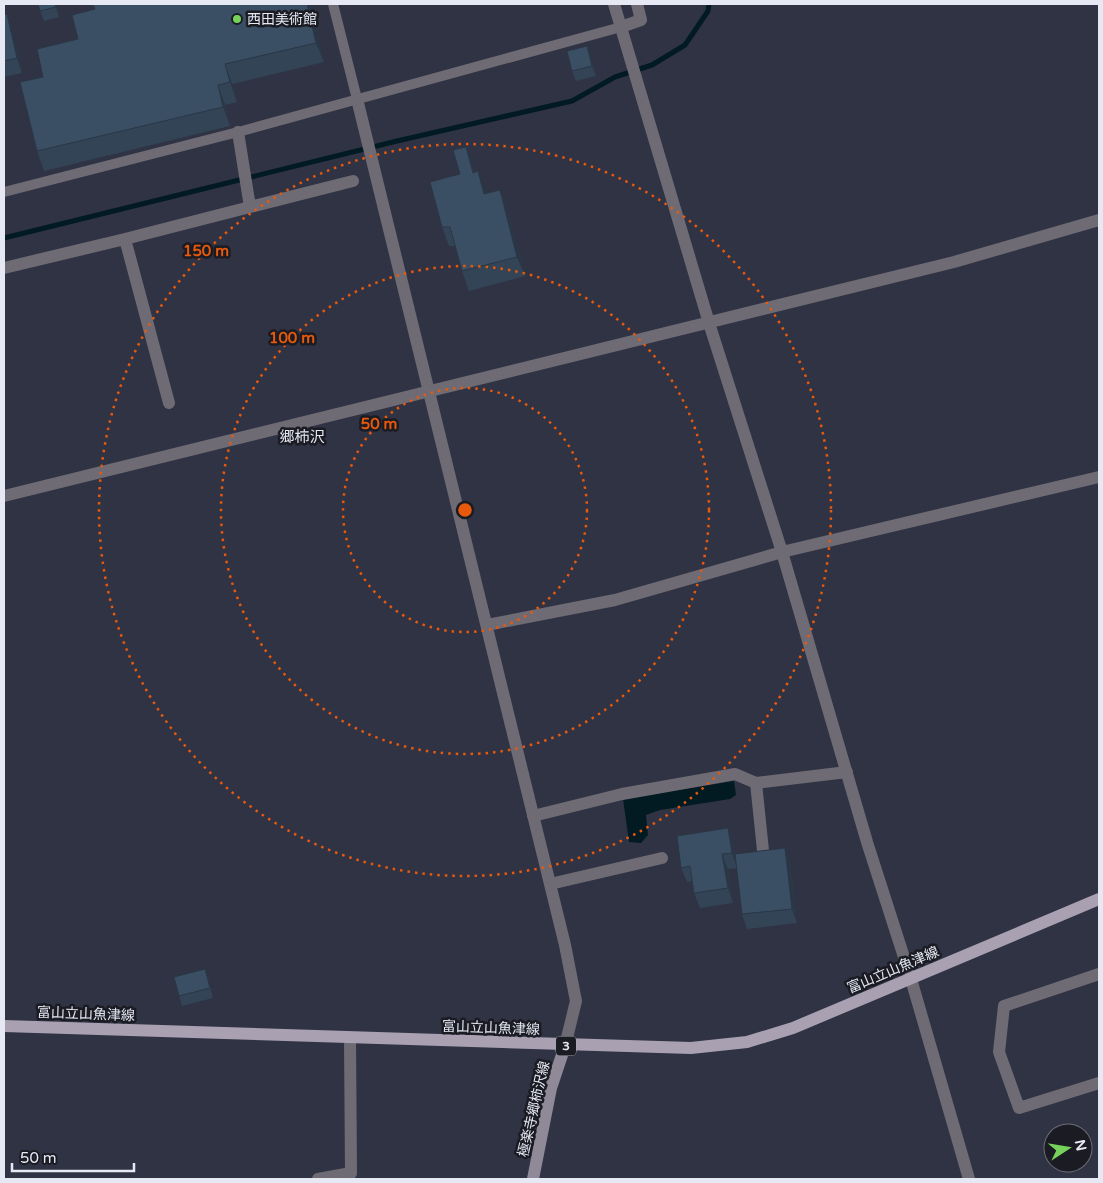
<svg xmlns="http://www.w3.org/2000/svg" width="1103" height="1183" viewBox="0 0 1103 1183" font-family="'Varela Round','Noto Sans JP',sans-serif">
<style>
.water{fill:#021b23}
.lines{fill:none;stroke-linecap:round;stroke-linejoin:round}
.stream{stroke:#021b23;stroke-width:5}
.service{stroke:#6f6b74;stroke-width:10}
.minor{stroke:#6f6b74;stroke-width:12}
.tertiary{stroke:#6f6b74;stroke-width:12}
.secondary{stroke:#908997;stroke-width:12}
.primary{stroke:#a9a1b2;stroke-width:12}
.wall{fill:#334456}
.shaded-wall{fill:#293746}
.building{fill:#3b4f64;stroke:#293746}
.ring{fill:none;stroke:#e8590c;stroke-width:2.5;stroke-dasharray:2.5 5}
.poi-dot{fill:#76d25a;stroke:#1a1b23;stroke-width:2}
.labels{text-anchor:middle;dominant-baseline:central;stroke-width:5;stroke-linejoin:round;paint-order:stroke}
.shield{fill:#1a1b23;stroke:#a9aab5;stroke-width:1}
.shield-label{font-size:12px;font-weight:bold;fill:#e6e8f4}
.poi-label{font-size:14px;fill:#e6e8f4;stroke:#1a1b23;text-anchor:start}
.street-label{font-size:14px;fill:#e6e8f4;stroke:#1a1b23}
.neighbourhood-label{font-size:15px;fill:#e6e8f4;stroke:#1a1b23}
.centre{fill:#e8590c;stroke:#1a1b23;stroke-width:2.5}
.ring-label{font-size:15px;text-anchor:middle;font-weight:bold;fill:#e8590c;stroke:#1a1b23;stroke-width:5;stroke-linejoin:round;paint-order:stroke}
</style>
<rect width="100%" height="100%" fill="#303344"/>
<!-- water -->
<path class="water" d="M 734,781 L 736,795 L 730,799 L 660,810 L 646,815 L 648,835 L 641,843 L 629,842 L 623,799 Z"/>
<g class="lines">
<!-- stream -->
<path class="stream" d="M 4,238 L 397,141 L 572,101 L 615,77 L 652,65 L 685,45 L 708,11 L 709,4"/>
<!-- service -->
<path class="service" d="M 333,4 L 357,99
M 4,192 L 238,132 L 621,27"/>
<!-- minor -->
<path class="minor" d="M 621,27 L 641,20 L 637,4
M 357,99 L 565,945 L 576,1001 L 565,1046
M 238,132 L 250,207 L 353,181
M 4,268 L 125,239
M 169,403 L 125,239 L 250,207
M 487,625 L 615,600 L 782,552 L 1099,477
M 756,783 L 764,860
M 533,816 L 622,794 L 735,774 L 756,783 L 847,772
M 550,884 L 662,858
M 1099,974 L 1004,1006 L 999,1052 L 1019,1108 L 1099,1083
M 318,1179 L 351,1173 L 350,1039"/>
<!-- tertiary -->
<path class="tertiary" d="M 614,4 L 709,323 L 782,552 L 867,842 L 911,979 L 969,1179
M 4,496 L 954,262 L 1099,220"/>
<!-- secondary -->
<path class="secondary" d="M 533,1179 L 551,1088 L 565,1046"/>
<!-- primary -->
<path class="primary" d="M 4,1026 L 691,1048 L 747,1042 L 793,1028 L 1099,899"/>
</g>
<!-- wall -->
<path class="wall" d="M 38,4 L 56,4 L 59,17 L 44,21 Z
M 93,4 L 310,4 L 324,62 L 232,84 L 237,102 L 225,105 L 230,126 L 44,171 L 37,151 L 43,77 L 78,39 L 95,9 Z
M 7,14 L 12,29 L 22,73 L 4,77 L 4,15 Z
M 591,56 L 596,76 L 576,81 L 572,71 Z
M 466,147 L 475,172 L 486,193 L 500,190 L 507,209 L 525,276 L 469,291 L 462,271 L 455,246 L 449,246 L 442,227 L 460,174 Z
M 733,843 L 735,855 L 785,848 L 790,863 L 797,923 L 747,929 L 742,914 L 737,868 L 728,869 L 733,903 L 700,908 L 694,893 L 692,881 L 687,882 L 681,868 Z
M 205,969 L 208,979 L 213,998 L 182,1006 L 179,996 Z"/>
<!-- shaded-wall -->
<path class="shaded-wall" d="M 55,4 L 56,4 L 59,17 L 56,7 Z
M 307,4 L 310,4 L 324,62 L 316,43 Z
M 7,14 L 12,29 L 22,73 L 17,58 Z
M 587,46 L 591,56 L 596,76 L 592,66 Z
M 225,64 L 232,84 L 237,102 L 230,82 Z
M 218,85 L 225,105 L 230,126 L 223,107 Z
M 466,147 L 473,166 L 480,192 L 473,173 Z
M 478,171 L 486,191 L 491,213 L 484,194 Z
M 500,190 L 507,209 L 525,276 L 517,257 Z
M 728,828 L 733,843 L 737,868 L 732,853 Z
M 785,848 L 790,863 L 797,923 L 792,909 Z
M 722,854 L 728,869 L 733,903 L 728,888 Z"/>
<!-- building -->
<path class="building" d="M 38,4 L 55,4 L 56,7 L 40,11 Z
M 93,4 L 307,4 L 316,43 L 225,64 L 230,82 L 218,85 L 223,107 L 37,151 L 20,82 L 43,77 L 37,49 L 78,39 L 72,15 L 95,9 Z
M 7,14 L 17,58 L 4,61 L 4,15 Z
M 587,46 L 592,66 L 572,71 L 567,51 Z
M 466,147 L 473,173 L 478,171 L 484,194 L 500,190 L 517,257 L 462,271 L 450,227 L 442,227 L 430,182 L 460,174 L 453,150 Z
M 728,828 L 732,853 L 722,854 L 728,888 L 694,893 L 690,866 L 681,868 L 677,836 Z
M 785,848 L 792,909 L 742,914 L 735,854 Z
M 205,969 L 210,988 L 179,996 L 174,977 Z"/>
<!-- distance rings -->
<g class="ring">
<circle cx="465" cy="510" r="122"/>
<circle cx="465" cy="510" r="244"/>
<circle cx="465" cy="510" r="366"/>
</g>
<!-- markers -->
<circle class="poi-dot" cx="237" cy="19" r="5"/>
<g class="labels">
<!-- shield labels -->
<rect class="shield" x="556" y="1036.5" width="20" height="19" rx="4"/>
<g class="shield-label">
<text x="566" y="1046">3</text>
</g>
<!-- poi labels -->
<g class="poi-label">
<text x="247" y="19">西田美術館</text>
</g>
<!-- street labels -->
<g class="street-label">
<text transform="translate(893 970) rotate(-23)">富山立山魚津線</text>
<text transform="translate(86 1014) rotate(2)">富山立山魚津線</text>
<text transform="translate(491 1028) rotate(2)">富山立山魚津線</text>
<text transform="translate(534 1109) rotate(-77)">極楽寺郷柿沢線</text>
</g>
<!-- neighbourhood labels -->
<g class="neighbourhood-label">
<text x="302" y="437">郷柿沢</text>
</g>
</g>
<circle cx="465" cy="510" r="8" class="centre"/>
<g class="ring-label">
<text x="206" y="256">150 m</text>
<text x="292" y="343">100 m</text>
<text x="379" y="429">50 m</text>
</g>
<!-- border -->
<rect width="1103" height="1183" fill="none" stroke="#e6e8f4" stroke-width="10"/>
<!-- north arrow -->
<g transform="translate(1068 1148) rotate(78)"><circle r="24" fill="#1a1b23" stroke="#6c6d77"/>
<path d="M0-4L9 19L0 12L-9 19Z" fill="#76d25a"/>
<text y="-8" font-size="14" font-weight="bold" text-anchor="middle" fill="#e6e8f4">N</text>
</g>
<!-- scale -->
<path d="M12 1163v8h122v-8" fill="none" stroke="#e6e8f4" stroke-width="2.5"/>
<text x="20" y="1163" font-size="15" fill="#e6e8f4" stroke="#1a1b23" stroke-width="4" paint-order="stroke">50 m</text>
</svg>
